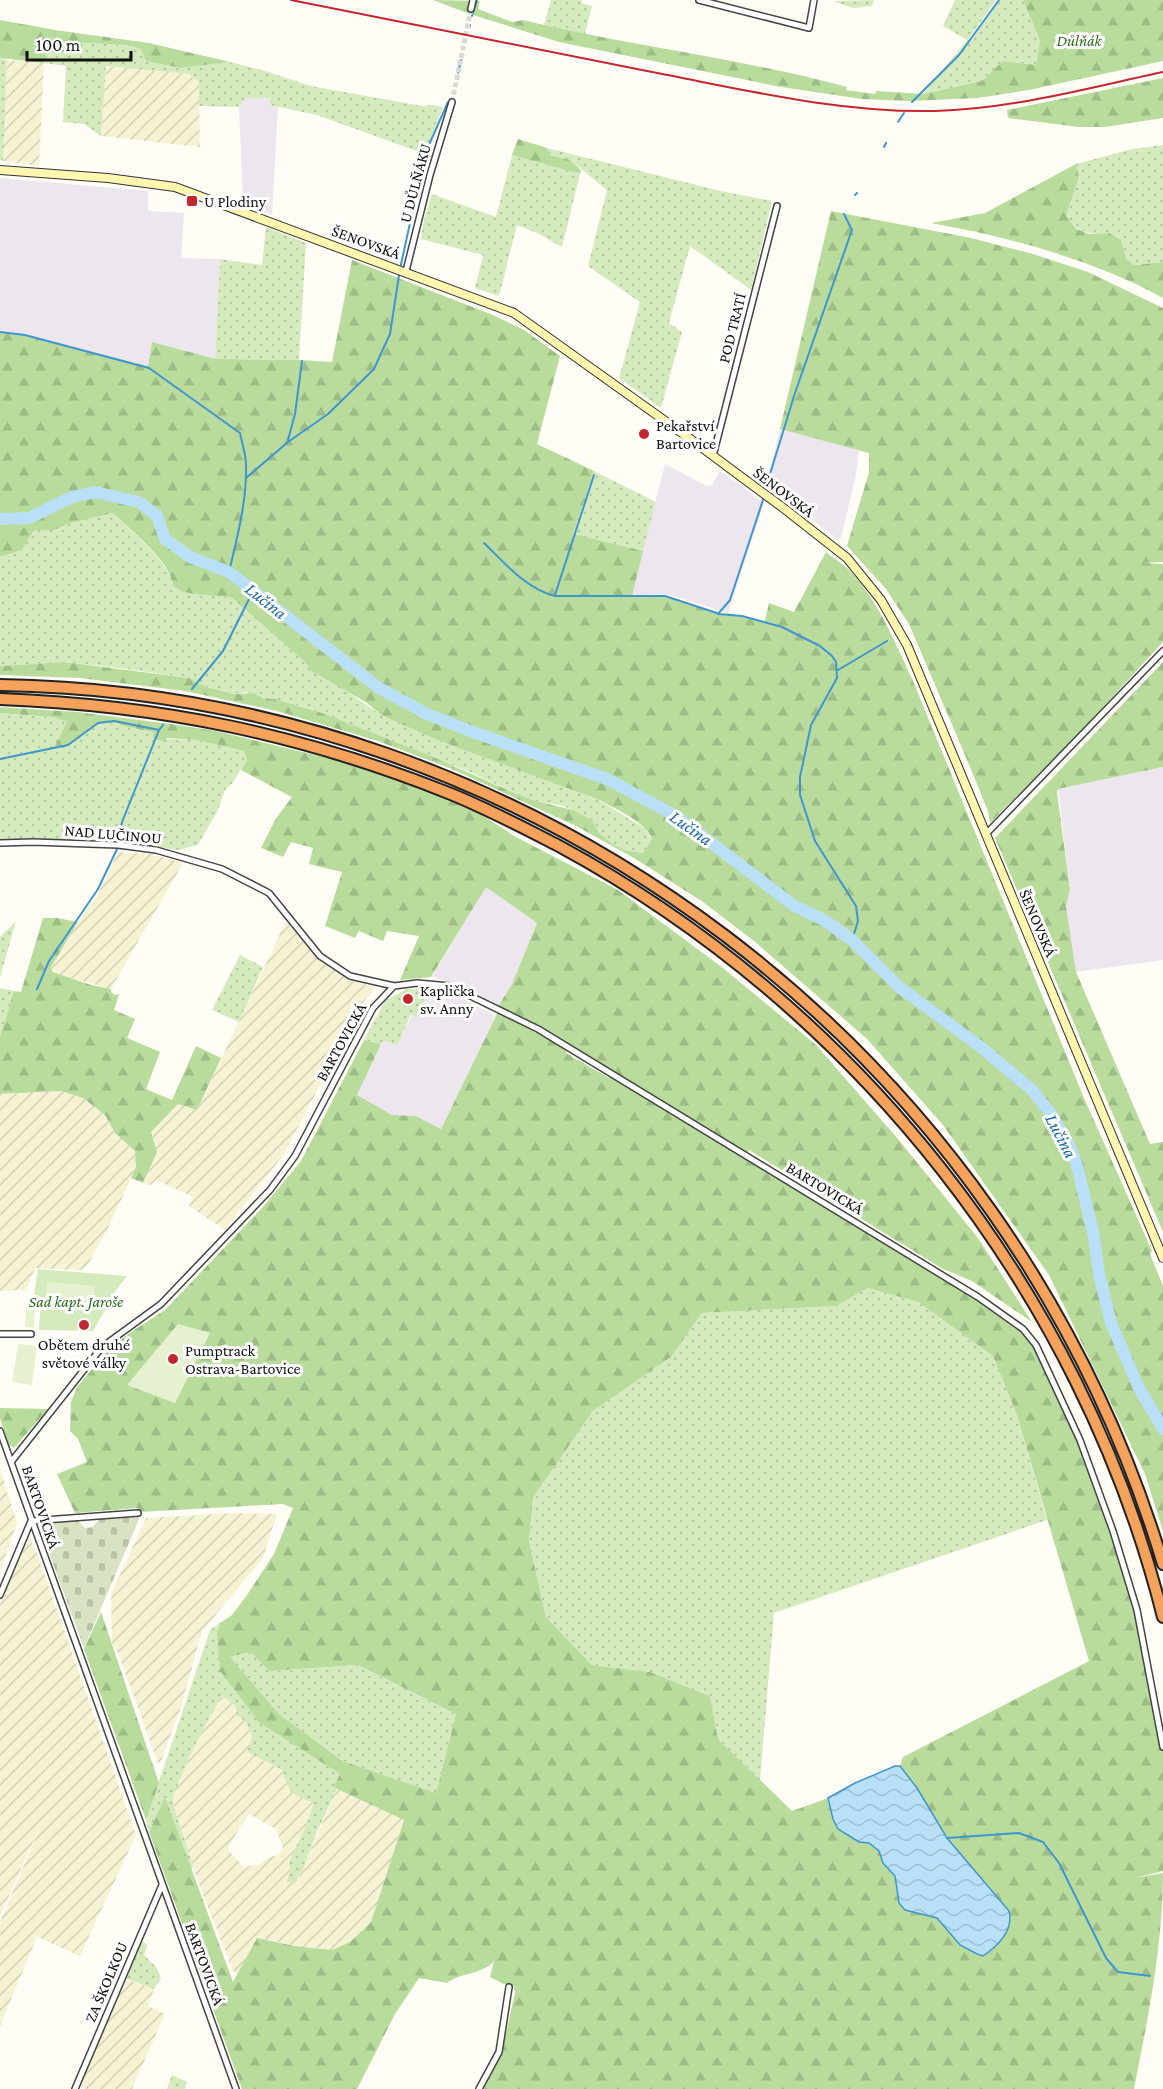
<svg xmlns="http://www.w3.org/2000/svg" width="1163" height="2089" viewBox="0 0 1163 2089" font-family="'Crimson Pro',serif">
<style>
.industrial{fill:#eee6ef}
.farmland{fill:url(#farmland-furrows);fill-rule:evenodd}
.grass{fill:url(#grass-dots)}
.forest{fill:url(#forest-firs);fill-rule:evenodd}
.cemetery{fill:url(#cemetery-stones)}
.park{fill:#d5ebbd}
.pitch{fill:#e6f2cf}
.water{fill:url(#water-waves);stroke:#3f96cf;stroke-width:1.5}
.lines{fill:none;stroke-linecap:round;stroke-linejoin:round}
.stream{stroke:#3f96cf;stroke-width:2}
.river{stroke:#b9e0f7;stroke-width:12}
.street-tunnel{stroke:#dbdad3;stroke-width:5;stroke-dasharray:5 2.5;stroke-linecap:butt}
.street-casing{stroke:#444;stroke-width:8}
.secondary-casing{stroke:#333;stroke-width:10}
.highway-casing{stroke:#222;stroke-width:14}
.street{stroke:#fff;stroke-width:5}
.secondary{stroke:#fff6b0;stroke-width:8}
.highway{stroke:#f5a25d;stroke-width:10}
.rail{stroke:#c4262e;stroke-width:2}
.poi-dot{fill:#c4262e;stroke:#fff;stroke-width:2}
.labels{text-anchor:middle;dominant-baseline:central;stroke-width:6;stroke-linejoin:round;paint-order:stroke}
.park-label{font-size:16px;font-style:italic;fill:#2f6b1f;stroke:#fff}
.street-label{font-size:16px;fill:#111;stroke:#fff}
.poi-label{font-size:16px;fill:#111;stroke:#fff;text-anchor:start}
.water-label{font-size:18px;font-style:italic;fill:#1768a6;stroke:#fff}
</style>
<defs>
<pattern id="farmland-furrows" width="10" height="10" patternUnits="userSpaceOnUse" patternTransform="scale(1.5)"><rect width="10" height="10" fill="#f6f3d4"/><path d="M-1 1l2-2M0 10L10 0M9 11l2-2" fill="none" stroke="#d2cfb5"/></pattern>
<pattern id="grass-dots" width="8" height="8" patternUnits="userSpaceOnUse" patternTransform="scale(1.5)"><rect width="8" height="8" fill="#d5ebbd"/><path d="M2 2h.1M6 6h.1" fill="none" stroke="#b6c8a1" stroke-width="1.8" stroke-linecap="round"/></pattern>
<pattern id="forest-firs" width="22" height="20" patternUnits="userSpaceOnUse" patternTransform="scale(1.5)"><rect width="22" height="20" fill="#b9dc9c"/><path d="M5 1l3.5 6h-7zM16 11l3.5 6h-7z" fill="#9ebc85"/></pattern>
<pattern id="cemetery-stones" width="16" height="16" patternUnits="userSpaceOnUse" patternTransform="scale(1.5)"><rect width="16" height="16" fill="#d9e3c4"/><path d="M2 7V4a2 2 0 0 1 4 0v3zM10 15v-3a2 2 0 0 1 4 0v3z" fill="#b9c2a7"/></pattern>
<pattern id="water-waves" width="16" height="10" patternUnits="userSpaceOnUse" patternTransform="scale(1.5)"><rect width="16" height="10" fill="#b9e0f7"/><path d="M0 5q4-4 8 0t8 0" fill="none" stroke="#9ebfd3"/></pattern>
</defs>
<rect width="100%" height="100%" fill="#fffdf5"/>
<!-- industrial -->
<path class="industrial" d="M 245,97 L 270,98 L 270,105 L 278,107 L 272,215 L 243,203 L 239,107 Z
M 0,178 L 148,191 L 148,211 L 184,213 L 181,258 L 220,259 L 215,359 L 152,342 L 148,366 L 25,335 L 0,332 Z
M 780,429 L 859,450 L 856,475 L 841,538 L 838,539 L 766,486 Z
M 665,464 L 707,486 L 711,486 L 720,471 L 764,503 L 728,613 L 678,597 L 663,594 L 631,596 Z
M 1163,767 L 1163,960 L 1076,972 L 1066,906 L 1070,890 L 1058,789 Z
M 486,887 L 537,923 L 512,984 L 499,1005 L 454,983 L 432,977 Z
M 431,989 L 453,994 L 496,1016 L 441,1129 L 416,1116 L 392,1115 L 356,1095 L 383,1041 L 398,1045 L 412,1014 L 416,1017 Z"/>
<!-- farmland -->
<path class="farmland" d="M 7,60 L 44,63 L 39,166 L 3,161 L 2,159 Z
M 106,66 L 189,74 L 199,82 L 200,147 L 101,136 Z
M 118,852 L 151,854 L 183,863 L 111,989 L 57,974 L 51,967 L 86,909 L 97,896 Z
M 286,921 L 321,962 L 351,981 L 376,987 L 364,1001 L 284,1154 L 225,1230 L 189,1206 L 193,1197 L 156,1180 L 151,1185 L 143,1183 L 157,1152 L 151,1132 L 178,1103 L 197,1110 Z
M 61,1091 L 83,1098 L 105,1115 L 115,1133 L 135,1151 L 136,1168 L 108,1228 L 87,1266 L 81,1270 L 75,1270 L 35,1268 L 26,1290 L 0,1291 L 0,1094 Z
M 0,1469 L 17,1523 L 0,1572 Z
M 232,1513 L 277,1514 L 263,1558 L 202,1631 L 181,1707 L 160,1764 L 157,1761 L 118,1653 L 112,1643 L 111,1594 L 146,1518 Z
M 29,1537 L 38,1556 L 136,1835 L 80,1956 L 37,1937 L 0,2026 L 0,1922 L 44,1817 L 0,1916 L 0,1604 Z
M 222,1695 L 236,1707 L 238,1715 L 246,1721 L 252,1737 L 247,1752 L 282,1770 L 285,1782 L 314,1803 L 305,1828 L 289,1862 L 290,1871 L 298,1879 L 337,1789 L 404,1820 L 371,1922 L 350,1942 L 332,1950 L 294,1946 L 257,1938 L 238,1975 L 233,1971 L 195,1874 L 173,1804 L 173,1795 L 192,1751 ZM 249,1814 L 276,1829 L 283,1848 L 278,1855 L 270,1857 L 260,1864 L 244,1867 L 228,1850 L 229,1845 Z
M 126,1979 L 154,1989 L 148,2006 L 165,2014 L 132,2089 L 86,2089 L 80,2085 Z"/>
<!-- grass -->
<path class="grass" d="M 551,0 L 582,0 L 581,3 L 592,6 L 585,34 L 544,25 Z
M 874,0 L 872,6 L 853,8 L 833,1 Z
M 955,0 L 996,0 L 968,40 L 970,42 L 1000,0 L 1023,0 L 1040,41 L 1036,65 L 1003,61 L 982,81 L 923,94 L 967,40 L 943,26 Z
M 46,41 L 129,45 L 141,50 L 146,61 L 180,68 L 230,62 L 262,70 L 311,86 L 422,106 L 433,105 L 443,107 L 425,154 L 317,115 L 270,105 L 270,98 L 245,98 L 239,107 L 199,106 L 199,82 L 189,74 L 106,66 L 101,136 L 84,124 L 63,122 L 66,66 L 44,63 Z
M 0,58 L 7,60 L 3,161 L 0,160 Z
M 1163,145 L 1163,262 L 1135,265 L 1126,259 L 1109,233 C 1086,234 1081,234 1066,216 L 1079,177 L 1076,164 L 1132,149 Z
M 547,148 L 721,191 L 772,201 L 751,290 L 690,246 L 669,323 L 682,332 L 661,408 L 619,378 L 640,302 L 588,266 L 607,190 L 570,160 L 550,155 Z
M 512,155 L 580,174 L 562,247 L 539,234 L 517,225 L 499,296 L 475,288 L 483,255 L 421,239 L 424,219 L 432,194 L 496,217 Z
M 266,227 L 306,243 L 299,360 L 215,359 L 220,259 L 262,265 Z
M 594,471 L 656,502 L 643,551 L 572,535 Z
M 113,513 C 131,532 170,561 173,586 C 189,598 214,594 232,598 L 307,664 L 381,715 L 597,799 L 646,829 L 652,839 L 643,853 L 624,850 L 613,844 L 599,833 L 592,820 L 564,806 L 536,801 L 517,794 L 470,772 L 310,709 L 276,699 L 264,699 L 247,692 L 234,694 L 207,687 L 189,678 L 127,669 L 64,662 L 0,666 L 0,557 L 22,550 L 33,532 L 37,530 L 54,530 L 71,523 Z
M 0,713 L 53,717 L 67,722 L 55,748 L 68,745 L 98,723 L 114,721 L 124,726 L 153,732 L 165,739 L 197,740 L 244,751 L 247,760 L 231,785 L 225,790 L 218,810 L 198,845 L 178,850 L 111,840 L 0,839 Z
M 16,921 L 0,978 L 0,937 Z
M 240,955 L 263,967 L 239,1022 L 212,1010 Z
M 0,988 L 14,991 L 0,1037 Z
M 406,989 L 431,989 L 416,1017 L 411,1014 L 398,1045 L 383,1041 L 381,1044 L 364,1040 L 385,1001 Z
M 868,1288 L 918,1302 L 993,1356 L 1017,1415 L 1047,1520 L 774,1613 L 760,1780 L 718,1739 L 710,1696 L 650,1672 L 592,1665 L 546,1617 L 529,1541 L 533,1498 L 593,1411 L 671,1357 L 702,1313 L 836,1306 Z
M 220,1623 L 217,1636 L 260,1723 L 341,1774 L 334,1786 L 337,1789 L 317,1832 L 303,1869 L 295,1883 L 287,1882 L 290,1871 L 289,1862 L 305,1828 L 314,1803 C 292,1794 289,1794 282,1770 L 247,1752 L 252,1737 L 246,1722 L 237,1715 L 236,1707 L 222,1695 L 192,1751 L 173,1796 L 173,1804 L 193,1866 L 191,1870 L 165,1798 L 149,1832 L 146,1820 L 210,1630 Z
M 250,1652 L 271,1671 L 358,1665 L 456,1714 L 436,1793 L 343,1761 L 279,1714 L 230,1657 Z
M 141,1940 L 147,1945 L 144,1955 L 157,1968 L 161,1979 L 154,1989 L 125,1978 Z
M 172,2075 L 187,2082 L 185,2089 L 167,2089 Z"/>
<!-- forest -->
<path class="forest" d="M 433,0 L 480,1 L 478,9 L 512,22 L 523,20 C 630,46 740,58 847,87 L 846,90 L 875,94 L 876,91 L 923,94 L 982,81 L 1003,61 L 1036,65 L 1040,41 L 1023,0 L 1163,0 L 1163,61 L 1029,90 L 978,98 L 908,101 L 862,99 L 781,87 L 559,42 L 467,13 Z
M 0,20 L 55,30 L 149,43 L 230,62 L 180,68 L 146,61 L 141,50 L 129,45 L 47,41 L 44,63 L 0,58 Z
M 1163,78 L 1163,118 L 1105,127 L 1079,127 L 1008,118 L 1007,110 Z
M 518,139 L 547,148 L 550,155 L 570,160 L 581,170 L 580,174 L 512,155 Z
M 1076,164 L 1079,177 L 1066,216 L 1077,229 L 1089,234 L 1109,233 L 1121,240 L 1126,259 L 1135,265 L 1163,262 L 1163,298 C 1097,261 1006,236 931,223 L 985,213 Z
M 831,211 L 971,238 L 1033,254 L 1088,272 L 1163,308 L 1163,562 L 1143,563 L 1163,564 L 1163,642 L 1082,730 L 990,823 L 988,811 L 965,755 L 909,624 L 886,589 L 847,546 L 869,472 L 869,453 L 780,429 Z
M 352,260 L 493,315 L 524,330 L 560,356 L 537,444 L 594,471 L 573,534 L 643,551 L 632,596 L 665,596 L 727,616 L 727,613 L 765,621 L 769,603 L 794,612 L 826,552 C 833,558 842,563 848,569 C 878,600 895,642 913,681 L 1084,1098 L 1152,1251 L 1150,1254 L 1163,1286 L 1163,1531 L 1145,1474 L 1049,1275 L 943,1125 L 867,1039 L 754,941 L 703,902 L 634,858 L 576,826 L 452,769 L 378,741 L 277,711 L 185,691 L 80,678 L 0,675 L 0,666 L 64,662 L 189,678 L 207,687 L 234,694 L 254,693 L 264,699 L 276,699 L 322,713 L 431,756 L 517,794 L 536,801 L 573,810 L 592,820 L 599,833 L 613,844 L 624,850 L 643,853 L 652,839 C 648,823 612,807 597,799 L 440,741 L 381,715 L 367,703 L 310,670 L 307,664 L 232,598 C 213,594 189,598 173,586 C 171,561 131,531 113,513 L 71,523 L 54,530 L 37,530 L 33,532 L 22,550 L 0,557 L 0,332 L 25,335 L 148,366 L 152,342 L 216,359 L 299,360 L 332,362 Z
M 1163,662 L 1163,767 L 1058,789 L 1057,792 L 1070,890 L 1066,906 L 1076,972 L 1150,1144 L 1163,1142 L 1163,1232 L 995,838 Z
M 0,707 L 77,712 L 171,724 L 216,731 L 361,766 L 473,809 L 514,836 L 618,890 L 723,968 L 816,1045 L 898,1139 L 978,1238 L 1032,1322 L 972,1281 L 943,1269 L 749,1150 L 746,1159 L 944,1276 L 1023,1329 L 1036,1345 L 1080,1440 L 1137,1610 L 1163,1747 L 1163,1871 L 1135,1878 L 1163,1873 C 1163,1946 1148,2017 1134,2089 L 483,2089 L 501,2055 L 515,1993 L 514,1986 L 504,1984 L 490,1977 L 494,1961 C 482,1975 461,1972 447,1983 L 419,1978 L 395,2014 L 357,2089 L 242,2089 L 149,1832 L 165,1797 L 233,1982 L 257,1938 L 294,1946 L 332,1950 L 350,1942 L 371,1922 L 404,1820 L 337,1789 L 334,1786 L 340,1774 L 260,1723 L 220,1671 L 217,1634 L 220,1623 L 232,1615 L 247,1595 L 274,1554 L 293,1508 L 283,1504 L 139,1512 L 138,1508 L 75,1513 L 57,1474 L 87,1462 L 78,1439 L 70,1431 L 71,1402 L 77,1387 L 109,1349 L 131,1332 L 165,1310 L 262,1208 L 301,1161 L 364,1040 L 381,1044 L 357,1095 L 392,1115 L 416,1116 L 441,1129 L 496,1016 L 499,1005 L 512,984 L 537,923 L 486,887 L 431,977 L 400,980 L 419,936 L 387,931 L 383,941 L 359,931 L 355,938 L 325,926 L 342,872 L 309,864 L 313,848 L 291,842 L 283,857 L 261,848 L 275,820 L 292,797 L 241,770 L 247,760 L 244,751 L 197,740 L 167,738 L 163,741 L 153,738 L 153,732 L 123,726 L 114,721 L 98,723 L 68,745 L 54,748 L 67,722 L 53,717 L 0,713 ZM 566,1045 L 611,1070 L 609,1078 L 566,1053 ZM 868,1288 L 918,1302 L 993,1356 L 1017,1415 L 1089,1661 L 903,1757 L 900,1766 L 917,1788 L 947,1838 L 1009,1911 L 937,1918 L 904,1910 L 895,1876 L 883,1863 L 879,1851 L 869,1843 L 859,1842 L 833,1819 L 828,1798 L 792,1811 L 718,1739 L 710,1696 L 650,1672 L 592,1665 L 546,1617 L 529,1541 L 533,1498 L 593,1411 L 671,1357 L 702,1313 L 836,1306 ZM 250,1652 L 270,1671 L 358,1665 L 456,1714 L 436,1793 L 343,1761 L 279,1714 L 230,1657 Z
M 43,918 L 57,918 L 78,922 L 51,967 L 53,972 L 91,985 L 111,989 L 111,992 L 115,995 L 119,994 L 114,1010 L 135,1019 L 127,1038 L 160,1052 L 146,1089 L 172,1100 L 196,1046 L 221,1058 L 197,1110 L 178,1104 L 151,1132 L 157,1152 L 143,1183 L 131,1178 L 136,1168 L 135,1151 L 115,1133 L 105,1115 L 83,1098 L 61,1091 L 0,1094 L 0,1037 L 14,991 L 21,992 Z
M 0,1408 L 48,1409 L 14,1448 L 9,1445 L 0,1418 Z
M 101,1612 L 159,1783 L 146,1820 L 84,1649 Z"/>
<!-- cemetery -->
<path class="cemetery" d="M 140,1517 L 84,1648 L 38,1523 L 77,1520 L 85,1528 L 93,1527 L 99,1519 Z"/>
<!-- park -->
<path class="park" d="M 38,1269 L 127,1276 L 117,1289 L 93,1331 L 39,1330 L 41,1297 L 34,1295 Z"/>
<!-- pitch -->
<path class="pitch" d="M 47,1282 L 95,1286 L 93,1308 L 46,1305 Z
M 26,1306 L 35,1306 L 34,1328 L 25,1327 Z
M 178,1324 L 210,1333 L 175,1403 L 127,1385 Z
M 18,1344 L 37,1346 L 32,1385 L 12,1382 Z"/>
<!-- water -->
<path class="water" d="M 895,1766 L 900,1766 L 917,1788 L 947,1838 L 1009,1911 C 1014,1930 998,1946 983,1956 L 977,1954 L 960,1945 L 937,1918 L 905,1910 L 899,1903 L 895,1876 L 883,1863 L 879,1851 L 869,1843 L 859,1842 L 838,1829 L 833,1819 L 828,1798 L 855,1783 Z"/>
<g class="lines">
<!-- stream -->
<path class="stream" d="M 472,16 L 477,0
M 470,26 L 470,25
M 458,73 L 461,60
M 912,102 L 959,55 L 999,0
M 898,122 L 904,113
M 428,147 L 448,102
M 884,147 L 886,143
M 855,195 L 857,193
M 400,269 L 425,154
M 0,332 L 25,335 L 149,368 L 240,433 C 242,443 246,455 246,465 C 247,501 237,538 229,572
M 288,440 L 295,414 L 302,361
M 246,478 L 288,442 L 328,414 L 374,369 L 390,334 L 399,275
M 766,487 L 795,393 L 852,230 L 844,214
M 763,500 L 730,600 L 718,614 L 742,616 L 782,627 L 820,646 L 832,656 L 836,662 L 837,678 L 811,725 L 800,777 L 800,795 L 815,841 L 856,906 L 858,921 L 852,940
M 484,543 C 505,563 526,589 555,596 L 665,596 L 717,613
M 555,595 L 594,475
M 838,670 L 887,641
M 192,689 L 223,651 L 253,591
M 0,759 L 68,745 L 98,723 L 114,721 L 159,730 L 163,725
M 119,842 L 122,822 L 159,730
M 37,989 L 49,961 L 98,889 L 118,847
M 947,1838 L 1019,1833 L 1043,1842 L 1059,1863 L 1106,1958 L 1118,1972 L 1150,1976"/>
<!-- river -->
<path class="river" d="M 0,519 L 29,518 L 72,497 L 95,492 L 139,502 L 157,516 L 165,539 L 190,557 L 229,572 L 379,688 L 427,714 L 470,731 L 607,779 L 676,816 L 793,905 L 824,920 L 852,940 L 899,987 L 982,1048 L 1031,1089 L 1050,1112 L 1068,1143 L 1076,1162 L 1094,1236 L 1099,1274 L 1111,1323 L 1139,1388 L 1163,1429"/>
<!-- street-tunnel -->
<path class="street-tunnel" d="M 452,102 L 471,9"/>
<!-- street casing -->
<g class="street-casing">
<path id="street" d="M 699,0 L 809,28 L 814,0
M 471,9 L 473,0
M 406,271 L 430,175 L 452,102
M 713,456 L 777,206
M 986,834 L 1163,651
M 0,843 L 33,842 L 118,845 L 156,850 L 222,869 L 269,893 L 320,956 L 350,976 L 394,986 L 417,983 L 450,986 L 538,1029 L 978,1297 L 1023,1329 L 1036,1345 L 1080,1440 L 1113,1531 L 1137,1610 L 1163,1747
M 0,1334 L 31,1334
M 0,1431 L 11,1462
M 0,1595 L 31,1521 L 138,1513
M 75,2089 L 162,1885
M 236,2089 L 11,1462 L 102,1347 L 161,1304 L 270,1190 L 295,1156 L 373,1008 L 394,986
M 479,2089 L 499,2052 L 509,1987"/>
</g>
<!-- secondary casing -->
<g class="secondary-casing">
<path id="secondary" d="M 0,170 L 108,178 L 175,187 L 514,313 L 689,438 L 786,510 L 847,558 L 881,600 L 907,645 L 1163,1258"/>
</g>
<!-- highway casing -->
<g class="highway-casing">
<path id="highway" d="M 0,685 C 535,693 1009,1051 1163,1564
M 0,699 C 160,705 302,734 451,794 C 488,809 524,828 559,846 C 855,1006 1081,1290 1163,1617"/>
</g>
<!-- street -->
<use href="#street" class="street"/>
<!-- secondary -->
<use href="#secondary" class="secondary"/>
<!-- highway -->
<use href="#highway" class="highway"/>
<!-- rail -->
<path class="rail" d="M 291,0 C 411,24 532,48 652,72 C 746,90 839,113 935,111 C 1012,109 1088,88 1163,72"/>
</g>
<!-- markers -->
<g class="poi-dot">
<rect x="186" y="195" width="12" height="12" rx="3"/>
<circle cx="644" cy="434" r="6"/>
<circle cx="408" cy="999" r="6"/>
<circle cx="84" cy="1325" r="6"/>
<circle cx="173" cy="1359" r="6"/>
</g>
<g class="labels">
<!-- park labels -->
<g class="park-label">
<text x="1079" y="40">Důlňák</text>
<text x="76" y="1301">Sad kapt. Jaroše</text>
</g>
<!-- street labels -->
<g class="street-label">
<text transform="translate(415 183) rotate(-75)">U DŮLŇÁKU</text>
<text transform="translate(366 242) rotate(20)">ŠENOVSKÁ</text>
<text transform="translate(732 328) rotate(-76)">POD TRATÍ</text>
<text transform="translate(784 492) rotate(37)">ŠENOVSKÁ</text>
<text transform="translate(113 834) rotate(5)">NAD LUČINOU</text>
<text transform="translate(1038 923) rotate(67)">ŠENOVSKÁ</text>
<text transform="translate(341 1042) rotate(-61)">BARTOVICKÁ</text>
<text transform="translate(825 1188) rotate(31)">BARTOVICKÁ</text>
<text transform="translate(41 1507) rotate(71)">BARTOVICKÁ</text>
<text transform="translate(205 1964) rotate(70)">BARTOVICKÁ</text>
<text transform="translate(106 1982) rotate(-67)">ZA ŠKOLKOU</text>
</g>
<!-- poi labels -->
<g class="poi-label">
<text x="204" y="201">U Plodiny</text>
<text x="656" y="425">Pekařství<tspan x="656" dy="18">Bartovice</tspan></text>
<text x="420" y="990">Kaplička<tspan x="420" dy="18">sv. Anny</tspan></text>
<text x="84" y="1344" text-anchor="middle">Obětem druhé<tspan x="84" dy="18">světové války</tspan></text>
<text x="185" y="1350">Pumptrack<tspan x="185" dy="18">Ostrava-Bartovice</tspan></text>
</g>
<!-- water labels -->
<g class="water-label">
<text transform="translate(266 601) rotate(38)">Lučina</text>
<text transform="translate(691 828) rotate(35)">Lučina</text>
<text transform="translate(1061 1136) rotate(62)">Lučina</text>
</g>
</g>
<!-- scale -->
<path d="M27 51v9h104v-9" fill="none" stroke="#111111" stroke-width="3"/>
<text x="36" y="51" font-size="18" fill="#111111" stroke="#ffffff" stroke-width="4.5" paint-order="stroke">100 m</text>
</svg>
